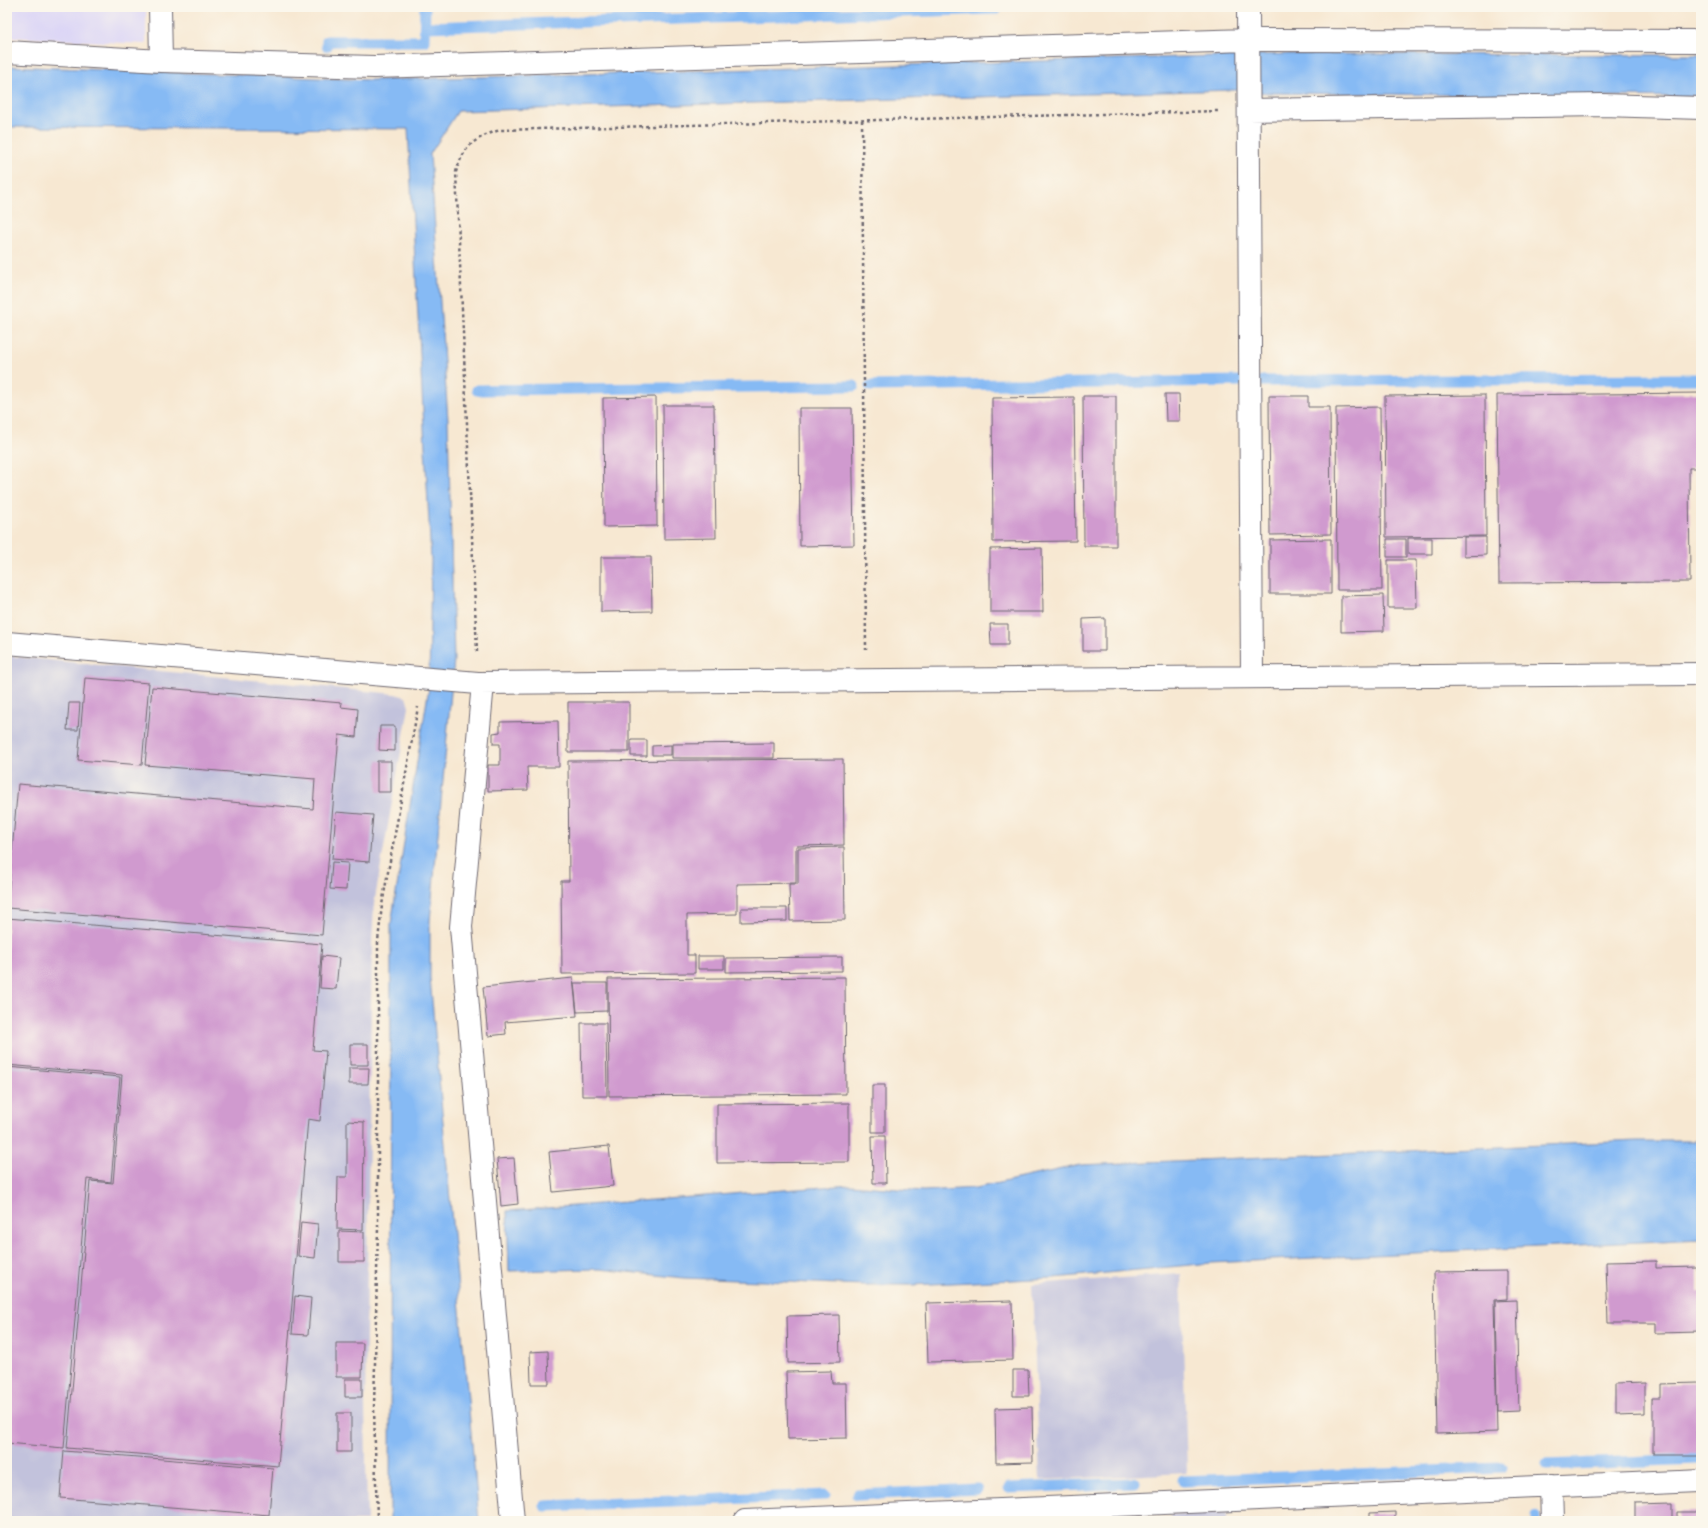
<svg xmlns="http://www.w3.org/2000/svg" width="1708" height="1528" viewBox="0 0 1708 1528" font-family="'IM FELL DW Pica',serif">
<style>
.built{fill:#dcd6f6}
.industrial{fill:#c2c2dc}
.water{fill:#86baf4;stroke:#546e98}
.lines{fill:none;stroke-linecap:round;stroke-linejoin:round}
.stream{stroke:#86baf4;stroke-width:11}
.building{fill:#d09acf}
.minor-casing{stroke:#6d6770;stroke-width:24}
.path{stroke:#6d6770;stroke-width:2.5;stroke-dasharray:3 3;stroke-linecap:butt}
.minor{stroke:#fff;stroke-width:22}
</style>
<rect width="100%" height="100%" fill="#fbf7ec"/>
<filter id="ink" filterUnits="userSpaceOnUse"><feTurbulence type="fractalNoise" baseFrequency=".025" numOctaves="2"/><feDisplacementMap in="SourceGraphic" scale="8" xChannelSelector="R" yChannelSelector="G"/><feConvolveMatrix kernelMatrix="1 2 1 2 8 2 1 2 1" color-interpolation-filters="sRGB"/></filter>
<filter id="wash" filterUnits="userSpaceOnUse"><feTurbulence type="fractalNoise" baseFrequency=".012" numOctaves="4" result="noise"/><feDisplacementMap in="SourceGraphic" scale="16" xChannelSelector="R" yChannelSelector="G"/><feGaussianBlur stdDeviation="0.9" result="paint"/><feColorMatrix in="noise" values="0 0 0 0 0 0 0 0 0 0 0 0 0 0 0 0 0 1.4 0 .05"/><feComposite in="paint" operator="in"/></filter>
<g filter="url(#wash)">
<rect width="100%" height="100%" fill="#f7e8d2"/>
<!-- built -->
<path class="built" d="M 7,7 L 146,7 L 146,44 L 7,37 Z"/>
<!-- industrial -->
<path class="industrial" d="M 7,656 L 395,694 L 406,697 L 409,707 L 374,904 L 372,941 L 365,1403 L 367,1521 L 7,1521 Z
M 1181,1274 L 1187,1473 L 1040,1480 L 1032,1284 Z
M 1228,1512 L 1228,1521 L 1170,1521 L 1170,1514 Z"/>
<!-- water -->
<path class="water" d="M 1289,54 L 1701,55 L 1701,97 L 1268,93 L 1237,90 L 458,111 L 430,154 L 448,420 L 454,660 L 430,921 L 430,978 L 479,1521 L 390,1521 L 391,924 L 429,687 L 431,560 L 408,129 L 7,127 L 7,66 L 371,80 Z
M 1637,1141 L 1701,1141 L 1701,1239 L 1211,1263 L 1054,1278 L 911,1285 L 865,1285 L 684,1278 L 599,1269 L 509,1271 L 507,1211 L 850,1185 L 923,1191 L 976,1188 L 1080,1165 Z"/>
<g class="lines">
<!-- stream -->
<path class="stream" d="M 425,27 L 997,9
M 327,46 L 327,41 L 424,41 L 425,7
M 1262,381 L 1701,379
M 870,386 L 1242,381
M 477,390 L 854,386
M 1546,1465 L 1698,1459
M 1183,1481 L 1501,1468
M 1009,1488 L 1134,1483
M 857,1495 L 977,1489
M 545,1506 L 825,1495
M 1536,1516 L 1536,1521"/>
</g>
<g id="blocks">
<!-- building -->
<path class="building" d="M 1701,393 L 1701,468 L 1689,468 L 1690,582 L 1499,583 L 1497,395 Z
M 1165,394 L 1179,394 L 1180,421 L 1166,421 Z
M 1485,395 L 1486,536 L 1386,537 L 1385,396 Z
M 1083,396 L 1116,396 L 1116,546 L 1084,546 Z
M 1269,396 L 1308,396 L 1308,407 L 1330,407 L 1331,534 L 1270,535 Z
M 656,397 L 657,526 L 604,527 L 603,398 Z
M 1074,397 L 1076,541 L 993,542 L 992,398 Z
M 663,405 L 714,405 L 716,538 L 664,539 Z
M 1380,407 L 1382,590 L 1337,590 L 1336,408 Z
M 799,408 L 852,408 L 854,545 L 800,546 Z
M 1464,537 L 1486,537 L 1486,555 L 1464,556 Z
M 1408,538 L 1432,538 L 1432,554 L 1408,554 Z
M 1331,539 L 1331,594 L 1270,594 L 1270,540 Z
M 1387,539 L 1406,539 L 1406,557 L 1387,557 Z
M 1042,548 L 1043,612 L 990,612 L 990,549 Z
M 601,557 L 651,557 L 652,611 L 601,612 Z
M 1388,560 L 1416,560 L 1417,608 L 1388,608 Z
M 1383,595 L 1384,631 L 1341,632 L 1341,596 Z
M 1105,618 L 1105,651 L 1083,651 L 1083,619 Z
M 990,624 L 1008,624 L 1008,645 L 991,645 Z
M 85,678 L 149,683 L 142,765 L 78,760 Z
M 152,687 L 342,703 L 341,707 L 358,709 L 356,737 L 339,735 L 322,935 L 7,908 L 18,784 L 313,809 L 315,779 L 145,765 Z
M 568,702 L 629,702 L 629,752 L 568,752 Z
M 69,703 L 80,703 L 78,730 L 67,730 Z
M 558,721 L 559,767 L 527,767 L 528,790 L 488,791 L 488,765 L 500,765 L 500,744 L 493,744 L 493,733 L 500,732 L 500,722 Z
M 380,726 L 395,726 L 395,751 L 379,750 Z
M 631,740 L 647,740 L 647,756 L 631,756 Z
M 774,743 L 774,758 L 672,758 L 672,744 Z
M 671,745 L 671,755 L 652,755 L 652,746 Z
M 843,759 L 844,845 L 796,846 L 796,883 L 737,884 L 737,914 L 687,915 L 687,955 L 695,955 L 695,973 L 562,974 L 561,881 L 569,881 L 568,761 Z
M 377,761 L 391,761 L 391,792 L 377,792 Z
M 336,812 L 373,815 L 369,862 L 332,859 Z
M 844,847 L 845,920 L 790,921 L 789,884 L 798,884 L 798,848 Z
M 332,862 L 348,863 L 346,890 L 330,889 Z
M 741,908 L 787,908 L 787,921 L 741,922 Z
M 7,918 L 322,944 L 313,1050 L 326,1051 L 320,1121 L 308,1119 L 278,1466 L 67,1448 L 90,1181 L 113,1183 L 122,1075 L 7,1065 Z
M 322,956 L 339,958 L 336,989 L 320,988 Z
M 698,956 L 724,956 L 724,969 L 698,969 Z
M 842,957 L 842,971 L 726,972 L 726,958 Z
M 845,977 L 846,1094 L 609,1096 L 608,979 Z
M 573,978 L 577,1016 L 505,1022 L 506,1034 L 488,1036 L 483,987 Z
M 574,983 L 607,983 L 607,1011 L 577,1012 Z
M 581,1023 L 606,1023 L 607,1096 L 582,1096 Z
M 350,1044 L 368,1044 L 368,1065 L 350,1065 Z
M 7,1067 L 120,1077 L 111,1182 L 87,1179 L 64,1448 L 7,1443 Z
M 349,1068 L 369,1068 L 368,1084 L 349,1084 Z
M 872,1085 L 885,1085 L 885,1132 L 872,1132 Z
M 849,1103 L 849,1162 L 717,1163 L 717,1104 Z
M 347,1121 L 364,1122 L 363,1230 L 337,1229 L 338,1177 L 347,1177 Z
M 872,1136 L 885,1136 L 886,1183 L 873,1183 Z
M 609,1146 L 613,1186 L 553,1192 L 549,1152 Z
M 514,1158 L 518,1204 L 501,1206 L 497,1159 Z
M 301,1222 L 318,1224 L 315,1258 L 298,1256 Z
M 339,1231 L 364,1232 L 364,1262 L 339,1262 Z
M 1656,1261 L 1656,1268 L 1697,1267 L 1697,1292 L 1701,1292 L 1701,1332 L 1656,1333 L 1656,1323 L 1608,1323 L 1606,1262 Z
M 1507,1271 L 1507,1299 L 1494,1300 L 1497,1432 L 1437,1434 L 1434,1272 Z
M 295,1296 L 311,1298 L 308,1335 L 292,1334 Z
M 1516,1300 L 1519,1410 L 1497,1411 L 1495,1301 Z
M 1012,1301 L 1013,1360 L 928,1362 L 926,1303 Z
M 839,1315 L 840,1362 L 788,1363 L 787,1316 Z
M 336,1343 L 363,1343 L 362,1377 L 336,1377 Z
M 548,1351 L 549,1384 L 531,1384 L 530,1352 Z
M 1013,1370 L 1028,1370 L 1029,1396 L 1013,1396 Z
M 831,1371 L 832,1383 L 846,1383 L 847,1438 L 788,1439 L 786,1372 Z
M 345,1379 L 362,1379 L 362,1397 L 345,1397 Z
M 1645,1382 L 1645,1413 L 1615,1414 L 1615,1383 Z
M 1698,1383 L 1700,1454 L 1653,1454 L 1653,1398 L 1661,1398 L 1661,1384 Z
M 1032,1407 L 1033,1462 L 996,1463 L 995,1408 Z
M 337,1413 L 351,1413 L 351,1452 L 337,1452 Z
M 64,1451 L 273,1468 L 269,1515 L 60,1498 Z
M 1673,1503 L 1673,1521 L 1634,1521 L 1634,1504 Z
M 1395,1512 L 1395,1521 L 1370,1521 L 1370,1513 Z
M 1678,1512 L 1701,1512 L 1701,1521 L 1678,1521 Z"/>
</g>
</g>
<g filter="url(#ink)">
<use href="#blocks" fill-opacity="0" stroke="#6d6770" stroke-width="1"/>
<g class="lines">
<!-- minor casing -->
<g class="minor-casing">
<path id="minor" d="M 160,7 L 161,61
M 1248,7 L 1252,677
M 7,52 L 161,61 L 374,67 L 1248,40 L 1701,41
M 1249,110 L 1603,105 L 1701,108
M 7,643 L 478,683 L 1701,674
M 483,683 L 461,927 L 513,1521
M 1551,1486 L 1552,1521
M 745,1521 L 1701,1480"/>
</g>
<!-- path -->
<path class="path" d="M 862,120 L 866,650
M 477,652 L 456,172 C 464,146 474,138 500,130 L 1218,111
M 377,1521 L 374,1408 L 378,1227 L 378,941 L 382,905 L 418,707"/>
<!-- minor -->
<use href="#minor" class="minor"/>
</g>
</g>
<!-- margin -->
<rect width="1708" height="1528" fill="none" stroke="#fbf7ec" stroke-width="24"/>
</svg>
